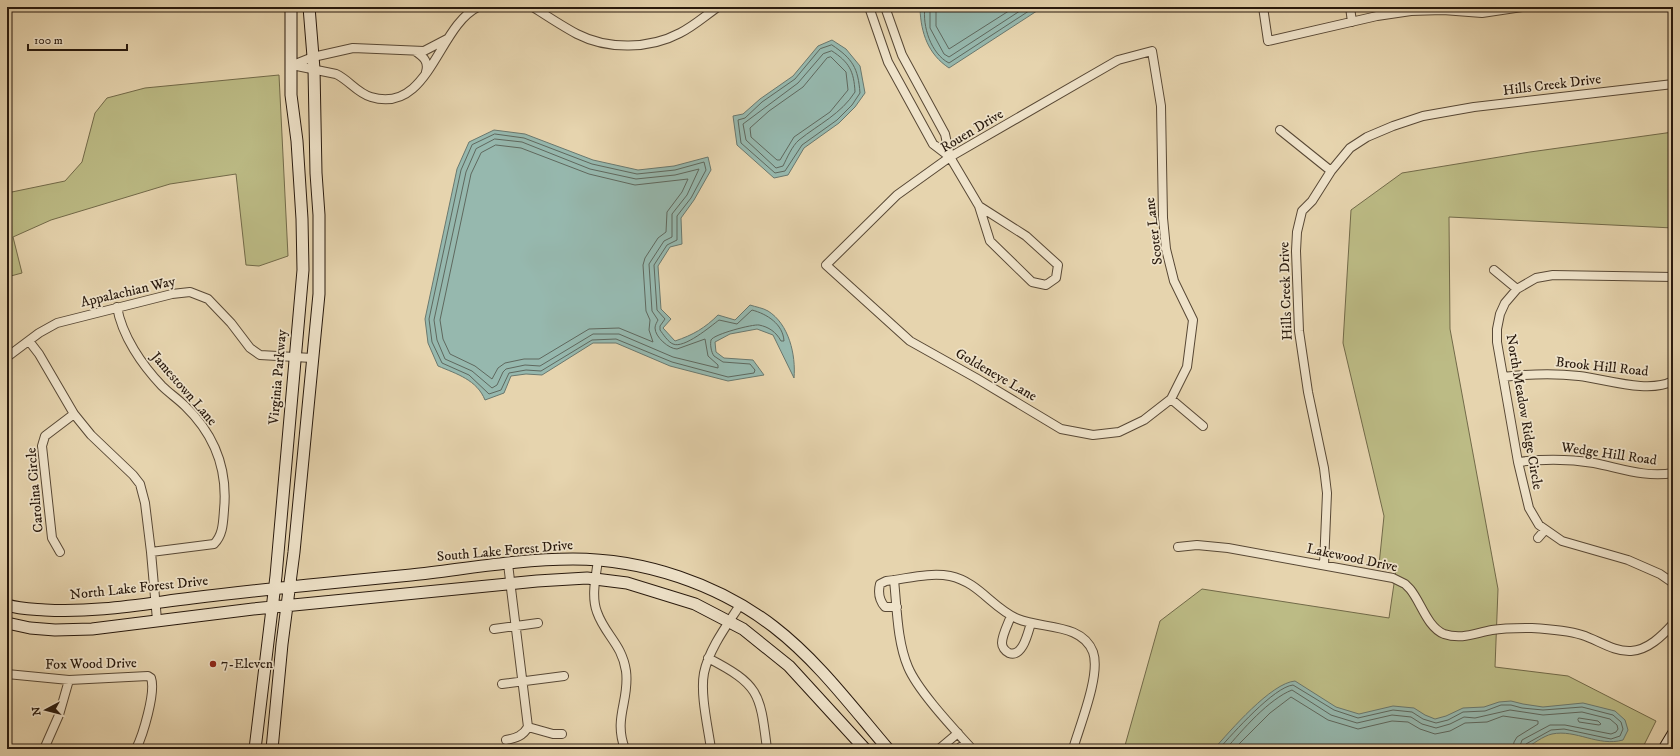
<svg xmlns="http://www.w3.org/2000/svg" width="1680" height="756" viewBox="0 0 1680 756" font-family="'IM FELL DW Pica',serif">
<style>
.green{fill:#bcbb85;stroke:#726a49}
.water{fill:#96b8ae;stroke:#6a786e}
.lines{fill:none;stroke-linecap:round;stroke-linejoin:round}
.shore{stroke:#5f685e;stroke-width:1}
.minor-casing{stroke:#584835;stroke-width:10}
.secondary-casing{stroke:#28190d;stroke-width:13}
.minor{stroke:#efe3ca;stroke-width:8}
.secondary{stroke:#efe3ca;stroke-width:11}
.poi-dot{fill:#8f2418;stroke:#efe3ca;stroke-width:1.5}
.labels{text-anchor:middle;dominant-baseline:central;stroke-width:3.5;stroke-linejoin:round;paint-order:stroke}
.street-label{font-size:14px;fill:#28190d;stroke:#efe3ca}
.poi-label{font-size:14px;fill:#28190d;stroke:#efe3ca;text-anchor:start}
</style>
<rect width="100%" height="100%" fill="#e6d4ae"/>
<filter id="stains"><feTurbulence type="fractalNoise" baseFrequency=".005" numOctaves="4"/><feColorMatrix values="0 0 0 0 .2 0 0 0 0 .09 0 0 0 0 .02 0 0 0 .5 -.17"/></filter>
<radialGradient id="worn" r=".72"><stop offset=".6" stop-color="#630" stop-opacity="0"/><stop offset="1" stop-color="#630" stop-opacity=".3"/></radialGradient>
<!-- green -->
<path class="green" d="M 279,75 L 288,256 L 259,266 L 246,265 L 236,174 L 170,184 L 51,220 L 13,237 L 22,273 L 7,277 L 7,193 L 65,181 L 82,162 L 95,113 L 107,98 L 145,88 Z
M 1673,132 L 1673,228 L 1449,217 L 1450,329 L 1498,589 L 1495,667 L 1568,676 L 1656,721 L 1642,749 L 1124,749 L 1160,621 L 1202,589 L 1389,618 L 1396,570 L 1379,565 L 1384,516 L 1343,343 L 1351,210 L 1402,173 L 1530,152 Z"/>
<!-- water -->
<path class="water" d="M 930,7 L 1043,7 L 949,68 C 928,54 921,33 920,9 Z
M 832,40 L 846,49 L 860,66 L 865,93 L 855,107 L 839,123 L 804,148 L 788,175 L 774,178 L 737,145 L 733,116 L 743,114 L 760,99 L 793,76 L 818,46 Z
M 494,130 L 525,134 L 593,160 L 638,170 L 674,166 L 708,157 L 711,170 L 694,200 L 681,218 L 682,244 L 670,247 L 658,266 L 661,309 L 671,319 L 663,328 L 675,341 C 693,335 705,328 718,315 L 735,320 L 750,305 C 756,307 763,308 768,311 C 789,324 796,355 794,378 L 773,335 L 757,329 L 730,334 L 715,342 L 716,352 L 724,358 L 753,360 L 764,375 L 728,381 L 670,366 L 616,343 L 593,343 L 542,375 L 526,374 L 511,376 L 504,393 L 485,400 C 477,380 457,374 438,366 L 428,343 L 425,319 L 457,169 L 469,142 Z
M 1295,681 L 1336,707 L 1359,714 L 1393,706 L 1414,708 L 1425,715 L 1435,719 L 1446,716 L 1463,708 L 1484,707 L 1499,702 L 1511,701 L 1523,704 L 1543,707 L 1583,703 L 1615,711 L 1625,720 L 1628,730 L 1623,740 C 1598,747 1576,729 1552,734 C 1543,736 1533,744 1525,749 L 1214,749 C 1230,731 1271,683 1295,681 Z"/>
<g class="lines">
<!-- shore -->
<path class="shore" d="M 925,7 C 922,26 931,54 949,63 L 1035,7
M 930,7 L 930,28 L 944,54 L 949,57 L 1026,7
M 936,7 L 936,26 L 949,49 L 1015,7
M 832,45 C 853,59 858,68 860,93 L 852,105 L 837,120 L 802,145 L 785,171 L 775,173 L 741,143 L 738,120 L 745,118 L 762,102 L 795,79 L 820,49 Z
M 832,51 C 849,62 854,71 855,92 C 841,114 819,124 799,140 C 792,146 787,158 783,166 L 776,168 L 746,140 L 743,124 L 798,83 L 823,54 Z
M 831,57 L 846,72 L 848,90 L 830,112 L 794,137 L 780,160 L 777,160 L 751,137 L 750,128 L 769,111 L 803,87 L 827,58 Z
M 495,134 L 524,138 L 592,164 L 637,174 L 675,170 L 704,162 L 706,170 L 691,198 L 677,216 L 677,240 L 667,245 L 654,265 L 657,310 L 665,319 L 660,326 L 660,330 C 663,334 668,342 673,344 C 684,349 711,326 719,320 L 737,324 L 752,310 C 767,314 783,324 784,341 L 781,341 C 776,332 769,327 759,325 C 753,324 714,334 711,340 C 710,344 711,352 714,356 L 723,362 L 750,364 L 755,370 L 754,373 L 728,377 L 672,362 L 616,339 L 592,340 L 541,371 L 526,370 L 509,373 L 501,390 L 489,394 L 469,375 L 442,363 L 432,342 L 429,319 L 461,170 L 472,145 Z
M 495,139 L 522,142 L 590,169 L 636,179 L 675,175 L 699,169 L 687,195 L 672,214 L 672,237 L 664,241 L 649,264 L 652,311 L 658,320 C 657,322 655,325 655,328 C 655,337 669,349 677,349 L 705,339 L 708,356 L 718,365 L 718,368 L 673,357 L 619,334 L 593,334 L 540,366 L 525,365 L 506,369 L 503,372 L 497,385 L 492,388 L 472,371 L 445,359 L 437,340 L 434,320 L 466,172 L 476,149 Z
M 496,145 L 521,148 L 589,174 L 635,185 L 688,179 L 682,192 L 667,212 L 666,232 L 658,238 L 645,258 L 643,265 L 646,311 L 650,320 L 649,330 L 653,342 L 619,328 L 589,329 L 539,359 L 524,359 L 505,363 L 498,368 L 492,379 L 475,366 L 450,354 L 443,339 L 440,320 L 471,174 L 481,153 Z
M 1579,718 L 1598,721 L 1601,724 L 1599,725 L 1579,722 L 1578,720 Z
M 1219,749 C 1233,733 1274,687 1293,685 L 1334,710 L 1358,718 L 1393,710 L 1412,712 L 1423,719 L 1436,723 L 1448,720 L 1463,712 L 1485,711 L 1501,705 L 1511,705 L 1522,708 L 1543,710 L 1582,707 L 1613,715 L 1621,722 L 1623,729 L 1620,736 L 1611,739 L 1564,729 L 1551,730 L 1526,744 L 1524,749
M 1226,749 C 1242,730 1269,699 1292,690 L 1331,715 L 1357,723 L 1392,715 L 1411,717 L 1422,724 L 1436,728 L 1450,724 L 1464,717 L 1475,718 L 1510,710 L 1543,715 L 1582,712 L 1610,719 L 1617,725 L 1618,729 L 1616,732 L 1611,734 L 1565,725 L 1550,725 L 1522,740 L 1519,749
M 1234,749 L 1270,713 L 1291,697 L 1328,720 L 1358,729 L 1392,721 L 1408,722 L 1420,729 L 1435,734 L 1450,731 L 1465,723 L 1487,722 L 1503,716 L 1538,721 L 1538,724 L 1517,737 L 1514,742 L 1513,749"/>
<!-- minor casing -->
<g class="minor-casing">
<path id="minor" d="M 533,7 C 547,16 562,26 577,34 C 608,50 650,49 680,33 C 694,26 706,15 718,7
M 869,7 L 888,62 L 933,144 L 950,157
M 885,7 L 902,55 L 945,134 L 950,157 L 979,206 L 1026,236 L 1058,265 L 1056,278 L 1046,285 L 1032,282 L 990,241 L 979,206
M 1263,7 L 1268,41 L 1377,16 L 1411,11 L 1443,10 L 1482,13 L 1522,7
M 1350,7 L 1352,22
M 415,51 C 424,57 429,62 426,72
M 1152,51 L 1161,106 L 1163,218 L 1166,249 L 1174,281 L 1193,320 L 1187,367 L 1171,399 L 1144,420 L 1119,432 L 1093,435 L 1061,429 L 976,378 L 910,341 L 826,265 L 897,195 L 950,157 L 1118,60 Z
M 292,65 L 336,74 C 349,80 357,93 371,97 C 429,115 438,26 478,7
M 293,65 L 313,57 L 353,48 L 424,51 L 447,39
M 1280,130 L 1331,171
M 1494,270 L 1517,289
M 1673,277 L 1553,275 L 1536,278 L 1517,289 L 1505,303 L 1500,314 L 1497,329 L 1497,342 L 1518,462 L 1529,508 L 1539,525 L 1562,541 L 1628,560 L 1660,574 L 1673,583
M 117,307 C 122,336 142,365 162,386 C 169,393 178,399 185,406 C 215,435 228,469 224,510 C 223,523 223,535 214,544 L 151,552
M 29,341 L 39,354 L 74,414 L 91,435 L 133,475 L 140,484 L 145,503 L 151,552 L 157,620
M 7,357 L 39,333 L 57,323 L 172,294 L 190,292 L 208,299 L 231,323 L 250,348 L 260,355 L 312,358
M 1503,377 C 1528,374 1554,373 1579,376 C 1606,379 1648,394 1673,381
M 1171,399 L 1203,426
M 1518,462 C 1543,459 1569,459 1594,463 C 1620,468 1646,478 1673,473
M 1538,538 L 1545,530
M 1178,547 L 1197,545 L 1228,548 L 1393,578 L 1405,584 L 1410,589 C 1421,602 1427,627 1444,634 C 1462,640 1475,633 1492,630 C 1504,628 1518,628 1531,628 C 1548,629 1566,630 1582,635 C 1598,640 1614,652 1631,651 C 1648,650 1662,636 1673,624
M 60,552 L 52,538 L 42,446 L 45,436 L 74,414
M 598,560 C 596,576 591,596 597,612 C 605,635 622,644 626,671 C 630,700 613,718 625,749
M 508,564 L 528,727 L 553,734 L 562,734
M 1324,565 L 1327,493 L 1324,468 L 1308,392 L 1299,331 L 1296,251 L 1297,232 L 1302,211 L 1312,201 L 1331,171 L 1350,148 L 1367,137 L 1393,126 L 1423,116 L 1474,107 L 1673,84
M 894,580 C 897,608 897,641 908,667 C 918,691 954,729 972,749
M 897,607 L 885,607 C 879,600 878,592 880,584 L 886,581 C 906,579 929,572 950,576 C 979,582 993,609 1018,619 C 1042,629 1082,623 1093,652 C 1101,674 1080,725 1073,749
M 1011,616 C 1008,624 1002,635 1002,643 C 1002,647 1005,651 1009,653 C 1023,658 1028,632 1031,623
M 494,629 L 538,623
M 708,658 C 760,685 760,693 767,749
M 7,674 L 69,680 L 148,676 L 151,678 C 156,692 143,735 136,749
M 502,684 L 564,676
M 506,740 C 516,738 523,736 528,727
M 44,749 L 59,715 L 69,680
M 711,749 C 708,727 700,694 704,673 C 709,649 727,625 740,605
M 939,749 L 958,733
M 958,749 L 966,743"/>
</g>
<!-- secondary casing -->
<g class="secondary-casing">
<path id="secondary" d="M 7,605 C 19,609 32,609 45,610 C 94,613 143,604 192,598 C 265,589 338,582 411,575 C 465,569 519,559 573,559 C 644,559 718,584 774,627 C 818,661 852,707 888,749
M 7,623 L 30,628 L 55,630 L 92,629 L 253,609 L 537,581 L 587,578 L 627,583 L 695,604 L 743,629 L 789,666 L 865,749
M 255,749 L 276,576 L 303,270 L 302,219 L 297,141 L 291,95 L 291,7
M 272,749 L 282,644 L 294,552 L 319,294 L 319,215 L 316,173 L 314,69 L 309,7
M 1664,749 L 1673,734"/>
</g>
<!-- minor -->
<use href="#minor" class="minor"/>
<!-- secondary -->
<use href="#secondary" class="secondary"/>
</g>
<!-- markers -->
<circle class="poi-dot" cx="213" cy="664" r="4"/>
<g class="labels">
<!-- street labels -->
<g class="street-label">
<text transform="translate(1552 85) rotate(-7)">Hills Creek Drive</text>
<text transform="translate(972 131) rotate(-31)">Rouen Drive</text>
<text transform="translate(1154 231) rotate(-97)">Scoter Lane</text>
<text transform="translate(1286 291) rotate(-92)">Hills Creek Drive</text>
<text transform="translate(128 292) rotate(-13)">Appalachian Way</text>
<text transform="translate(1602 367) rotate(6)">Brook Hill Road</text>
<text transform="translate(996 375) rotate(30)">Goldeneye Lane</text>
<text transform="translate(278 377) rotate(-85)">Virginia Parkway</text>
<text transform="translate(184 389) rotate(49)">Jamestown Lane</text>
<text transform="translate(1524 412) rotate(80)">North Meadow Ridge Circle</text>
<text transform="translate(1609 454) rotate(8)">Wedge Hill Road</text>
<text transform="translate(35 490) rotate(-95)">Carolina Circle</text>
<text transform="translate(505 551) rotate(-5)">South Lake Forest Drive</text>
<text transform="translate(1352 558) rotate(12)">Lakewood Drive</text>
<text transform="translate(139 588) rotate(-6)">North Lake Forest Drive</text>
<text transform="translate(91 664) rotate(-1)">Fox Wood Drive</text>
</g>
<!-- poi labels -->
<g class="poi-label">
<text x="221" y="664">7-Eleven</text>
</g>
</g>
<!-- margin -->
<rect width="1680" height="756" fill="none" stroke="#e6d4ae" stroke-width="24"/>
<rect x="8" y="8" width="1664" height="740" fill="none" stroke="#28190d" stroke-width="2"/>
<rect x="12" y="12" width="1656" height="732" fill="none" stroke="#28190d"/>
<!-- north arrow -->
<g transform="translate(46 710) rotate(263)" stroke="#efe3ca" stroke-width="3" paint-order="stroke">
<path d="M0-3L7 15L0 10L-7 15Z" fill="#28190d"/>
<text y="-6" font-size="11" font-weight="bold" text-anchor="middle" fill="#28190d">N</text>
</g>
<!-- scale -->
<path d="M28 44v6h99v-6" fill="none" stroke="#28190d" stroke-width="2"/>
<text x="34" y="44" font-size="12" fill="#28190d" stroke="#efe3ca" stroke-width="3" paint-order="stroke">100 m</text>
<rect width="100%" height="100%" filter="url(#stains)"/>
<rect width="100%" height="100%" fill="url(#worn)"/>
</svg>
